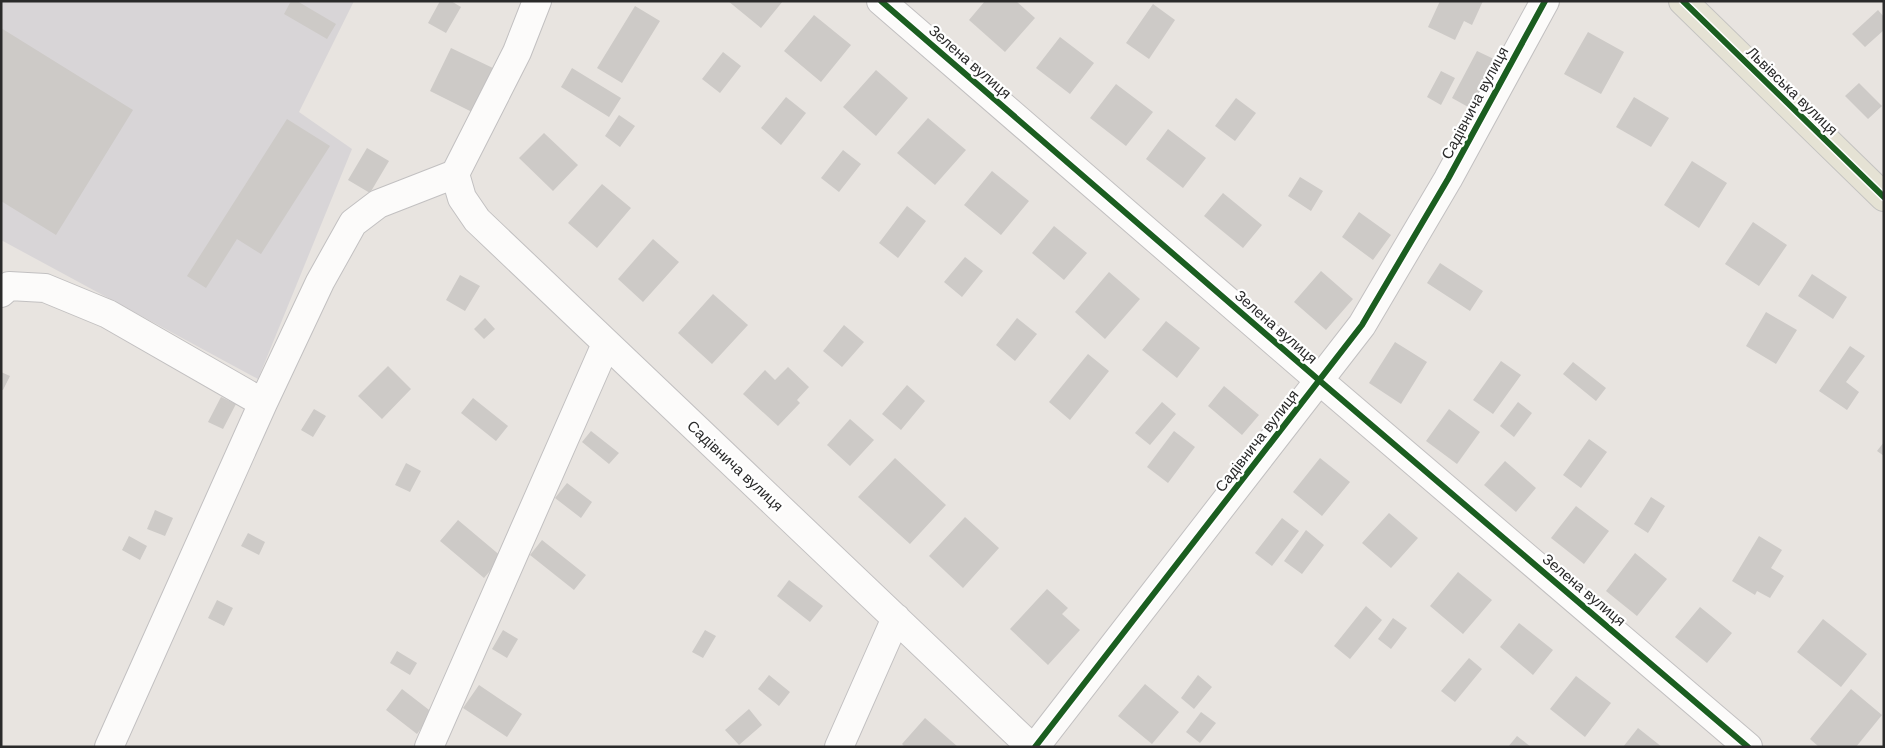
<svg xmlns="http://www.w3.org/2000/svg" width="1885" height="748" viewBox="0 0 1885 748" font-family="'DM Sans',sans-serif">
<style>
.industrial{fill:#d8d5d7}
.building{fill:#cdcac7}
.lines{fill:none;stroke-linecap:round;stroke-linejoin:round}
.minor-casing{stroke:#c2c0c1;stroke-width:30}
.major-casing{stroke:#c4c3c1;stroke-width:30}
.minor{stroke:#fcfbfa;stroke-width:28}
.major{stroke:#e5e2d4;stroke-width:28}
.cycleway-casing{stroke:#fff;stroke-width:9}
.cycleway{stroke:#1b5e20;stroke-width:6}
.labels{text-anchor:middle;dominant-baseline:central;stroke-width:4.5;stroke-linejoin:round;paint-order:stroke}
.street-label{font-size:15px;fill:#2a2a2a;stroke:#fff}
</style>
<rect width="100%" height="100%" fill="#e8e4e0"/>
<!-- industrial -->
<path class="industrial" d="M 1,1 L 354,1 L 299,112 L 352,149 L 258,379 L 1,240 Z"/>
<!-- building -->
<path class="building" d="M 291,1 L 297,1 L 336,24 L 327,39 L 284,14 Z
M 440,1 L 451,1 L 461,7 L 446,33 L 428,23 Z
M 728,1 L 783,1 L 761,28 Z
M 985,1 L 1016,1 L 1035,18 L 1005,52 L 969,20 Z
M 1440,1 L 1483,1 L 1472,25 L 1464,21 L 1455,40 L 1428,27 Z
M 1153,4 L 1175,20 L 1149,59 L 1126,43 Z
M 635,6 L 660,21 L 622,83 L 597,68 Z
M 1878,10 L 1884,17 L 1884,30 L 1865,47 L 1852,34 Z
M 814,15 L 851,45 L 821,82 L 784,51 Z
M 1,28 L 133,110 L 56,235 L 1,201 Z
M 1588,32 L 1624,52 L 1601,94 L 1564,74 Z
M 1060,37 L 1094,63 L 1070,94 L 1036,68 Z
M 451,48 L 495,69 L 474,113 L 430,91 Z
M 1477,51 L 1496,60 L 1470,108 L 1452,98 Z
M 723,52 L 741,66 L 720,93 L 702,79 Z
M 572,68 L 621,98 L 609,117 L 561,87 Z
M 876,70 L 908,98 L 876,136 L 843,107 Z
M 1441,71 L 1455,78 L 1441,105 L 1427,97 Z
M 1859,83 L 1882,106 L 1868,119 L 1845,96 Z
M 1116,84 L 1153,112 L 1126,146 L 1090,118 Z
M 786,97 L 806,113 L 781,145 L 761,128 Z
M 1634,97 L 1669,118 L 1651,147 L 1616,127 Z
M 1236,98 L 1256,113 L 1235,141 L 1215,126 Z
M 619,115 L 635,126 L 620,147 L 605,136 Z
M 928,118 L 966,150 L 935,185 L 897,153 Z
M 287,119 L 330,146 L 261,254 L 237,239 L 206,288 L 187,276 Z
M 1168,129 L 1206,158 L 1183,188 L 1146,159 Z
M 544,133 L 578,165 L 553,191 L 519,158 Z
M 367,148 L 389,161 L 370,193 L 348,180 Z
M 843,150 L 861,164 L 839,192 L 821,178 Z
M 1692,161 L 1727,183 L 1699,228 L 1664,205 Z
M 992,171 L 1029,201 L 1001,235 L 964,205 Z
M 1300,177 L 1323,191 L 1311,211 L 1288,196 Z
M 602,184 L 631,208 L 597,248 L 568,223 Z
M 1223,193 L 1262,225 L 1243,248 L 1204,216 Z
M 907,206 L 926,221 L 898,258 L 879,243 Z
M 1359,212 L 1391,235 L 1373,260 L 1342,237 Z
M 1753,222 L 1787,245 L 1759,286 L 1725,264 Z
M 1054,226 L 1087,253 L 1064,280 L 1032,253 Z
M 653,239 L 679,262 L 643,302 L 618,279 Z
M 965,257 L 983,271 L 962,297 L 944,282 Z
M 1440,263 L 1483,291 L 1470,311 L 1427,283 Z
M 1321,271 L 1353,299 L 1326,330 L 1294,302 Z
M 1109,272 L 1140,299 L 1105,339 L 1075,312 Z
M 1812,274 L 1847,297 L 1833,319 L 1798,296 Z
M 460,275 L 480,286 L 465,311 L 446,300 Z
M 713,294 L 748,325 L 712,364 L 678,333 Z
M 1766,312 L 1797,330 L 1776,364 L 1746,346 Z
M 485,318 L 495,329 L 484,339 L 474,329 Z
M 1017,318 L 1037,334 L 1015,361 L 996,345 Z
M 1166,321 L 1200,348 L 1177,378 L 1142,350 Z
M 844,325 L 864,342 L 842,367 L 823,351 Z
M 1395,342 L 1427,362 L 1401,404 L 1369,383 Z
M 1850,346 L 1865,356 L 1846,382 L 1859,392 L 1847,410 L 1819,391 Z
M 1088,354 L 1109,371 L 1070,420 L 1049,402 Z
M 1501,361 L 1521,375 L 1493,414 L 1473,400 Z
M 1573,362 L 1606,388 L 1596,401 L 1563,374 Z
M 388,366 L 411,389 L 382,419 L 358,396 Z
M 788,367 L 809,387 L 797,400 L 800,403 L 778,426 L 743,394 L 765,370 L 775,380 Z
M 1,372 L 10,376 L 3,390 L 1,390 Z
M 907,385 L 925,401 L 901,430 L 882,414 Z
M 1224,386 L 1259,415 L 1242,435 L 1208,406 Z
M 221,397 L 236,404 L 223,429 L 208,422 Z
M 473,398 L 508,426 L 496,441 L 461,413 Z
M 1162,402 L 1176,414 L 1150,445 L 1135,433 Z
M 1518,402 L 1532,413 L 1514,437 L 1500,426 Z
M 314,409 L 326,416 L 313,437 L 301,430 Z
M 1449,409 L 1480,432 L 1457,464 L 1426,441 Z
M 850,419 L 874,440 L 850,466 L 827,445 Z
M 591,431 L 619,453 L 609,464 L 582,442 Z
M 1174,431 L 1195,447 L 1168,483 L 1147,467 Z
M 1589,439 L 1607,452 L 1581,488 L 1563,475 Z
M 1884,442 L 1884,456 L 1877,451 Z
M 895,458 L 946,505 L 910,544 L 858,497 Z
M 1320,458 L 1350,482 L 1322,516 L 1293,492 Z
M 1505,461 L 1536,488 L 1516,512 L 1484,485 Z
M 406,463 L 421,471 L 410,492 L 395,485 Z
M 567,483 L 592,502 L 581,518 L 555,498 Z
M 1651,497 L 1665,506 L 1648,533 L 1634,524 Z
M 1576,506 L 1609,531 L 1584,564 L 1551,538 Z
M 155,510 L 173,518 L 165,536 L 147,529 Z
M 1389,513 L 1418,538 L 1391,568 L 1362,543 Z
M 965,517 L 999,548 L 963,588 L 929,556 Z
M 1282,518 L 1299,531 L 1272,566 L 1255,553 Z
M 458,520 L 502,557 L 484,578 L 440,541 Z
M 1306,530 L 1324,545 L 1302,574 L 1284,561 Z
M 248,533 L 265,542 L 259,555 L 241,546 Z
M 129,536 L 147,546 L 140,560 L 122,550 Z
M 1759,536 L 1782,550 L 1771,568 L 1784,576 L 1770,598 L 1757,591 L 1755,595 L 1732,581 Z
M 542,540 L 586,575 L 574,590 L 530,555 Z
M 1635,553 L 1667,579 L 1637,616 L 1606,591 Z
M 1458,572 L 1492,600 L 1463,634 L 1430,606 Z
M 789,580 L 823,606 L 810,622 L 777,596 Z
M 1047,589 L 1068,608 L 1062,614 L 1080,630 L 1048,665 L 1010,629 Z
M 217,600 L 233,608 L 224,626 L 208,618 Z
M 1366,606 L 1382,620 L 1350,659 L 1334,646 Z
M 1700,607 L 1732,633 L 1707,663 L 1675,637 Z
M 1393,618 L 1407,628 L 1391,649 L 1378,639 Z
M 1823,619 L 1867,654 L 1841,687 L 1797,652 Z
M 1519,623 L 1553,650 L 1533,675 L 1500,647 Z
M 503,630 L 518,639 L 507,658 L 492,649 Z
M 705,630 L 716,636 L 703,658 L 692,652 Z
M 397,651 L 417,663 L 410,675 L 390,663 Z
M 1469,658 L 1482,669 L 1455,702 L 1441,691 Z
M 769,675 L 790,692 L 779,706 L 758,689 Z
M 1198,675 L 1212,687 L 1194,709 L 1181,698 Z
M 1576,676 L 1611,703 L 1585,737 L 1550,709 Z
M 1145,684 L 1179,712 L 1152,744 L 1118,716 Z
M 479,685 L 522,714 L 507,737 L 463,708 Z
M 402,689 L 433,713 L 417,734 L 386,710 Z
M 1851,689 L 1882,715 L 1856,747 L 1819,747 L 1810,739 Z
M 749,709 L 762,725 L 739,745 L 725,730 Z
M 1201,712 L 1216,723 L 1200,743 L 1186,732 Z
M 925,718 L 958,747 L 905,747 L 902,744 Z
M 1638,728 L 1662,747 L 1623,747 Z
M 1517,736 L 1531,747 L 1508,747 Z"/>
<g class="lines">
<!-- minor casing -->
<g class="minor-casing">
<path id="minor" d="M 881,1 L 1320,381 L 1748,747
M 455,174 L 462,198 L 477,220 L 1031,747
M 1,293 L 9,286 L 45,288 L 108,314 L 263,403
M 109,747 L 263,403 L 320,282 L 353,223 L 378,204 L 455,174 L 517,52 L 537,1
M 429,747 L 606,344
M 839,747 L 896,618
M 1035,747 L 1362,325 L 1448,179 L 1545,1"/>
</g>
<!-- major casing -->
<g class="major-casing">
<path id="major" d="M 1683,1 L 1884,197"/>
</g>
<!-- minor -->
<use href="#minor" class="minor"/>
<!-- major -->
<use href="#major" class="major"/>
<!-- cycleway casing -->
<g class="cycleway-casing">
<path id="cycleway" d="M 881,1 L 1320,381 L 1748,747
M 1683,1 L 1884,197
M 1035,747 L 1362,325 L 1448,179 L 1545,1"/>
</g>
<!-- cycleway -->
<use href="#cycleway" class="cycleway"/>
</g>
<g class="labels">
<!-- street labels -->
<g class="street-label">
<text transform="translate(970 62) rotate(41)">Зелена вулиця</text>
<text transform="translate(1792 91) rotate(44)">Львівська вулиця</text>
<text transform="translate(1475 103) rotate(-62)">Садівнича вулиця</text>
<text transform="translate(1276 327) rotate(41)">Зелена вулиця</text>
<text transform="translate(1257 441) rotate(-52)">Садівнича вулиця</text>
<text transform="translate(735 466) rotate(43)">Садівнича вулиця</text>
<text transform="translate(1584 590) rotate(40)">Зелена вулиця</text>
</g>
</g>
<!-- border -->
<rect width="1885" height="748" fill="none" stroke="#2a2a2a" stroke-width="5"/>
</svg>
